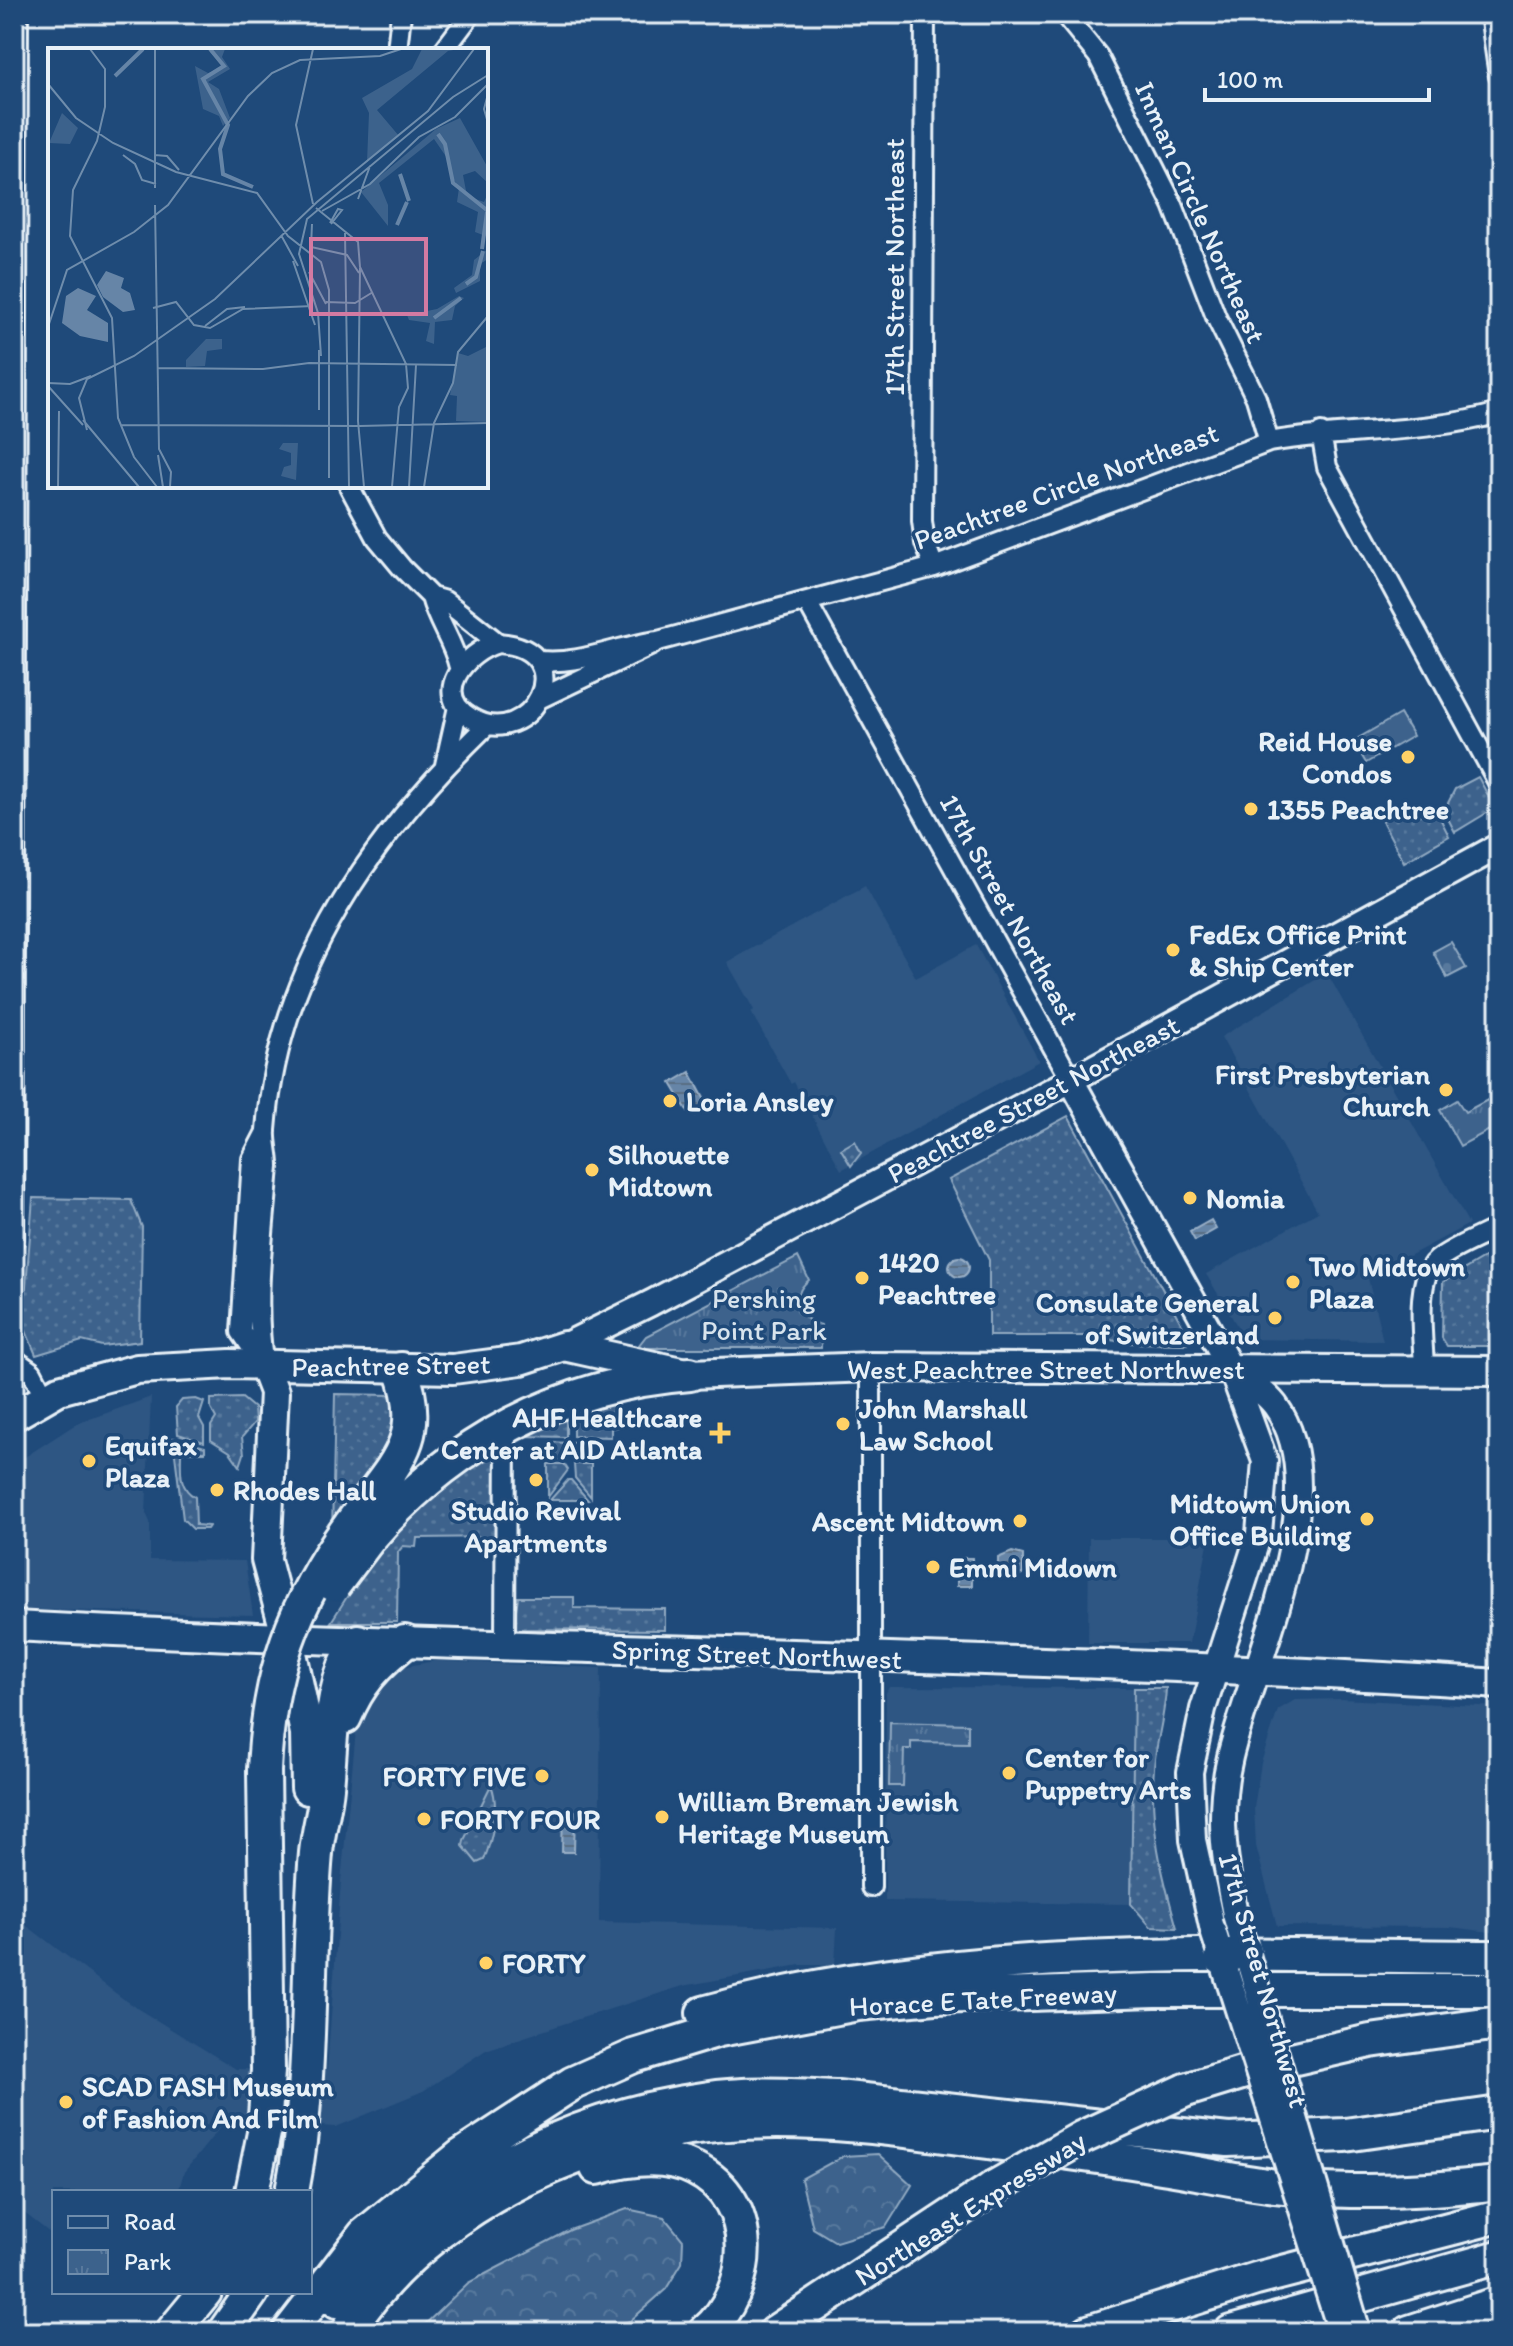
<svg xmlns="http://www.w3.org/2000/svg" width="1513" height="2346" viewBox="0 0 1513 2346" font-family="Itim,sans-serif">
<style>
.built{fill:#2e5683}
.grass{fill:url(#grass-dots);stroke:#92aac2;stroke-width:2}
.forest{fill:url(#forest-crowns);stroke:#92aac2;stroke-width:2}
.cemetery{fill:url(#cemetery-stones);stroke:#92aac2;stroke-width:2}
.park{fill:url(#park-tufts);stroke:#92aac2;stroke-width:2}
.garden{fill:#3c628c;stroke:#92aac2;stroke-width:2}
.water{fill:url(#water-rules);stroke:#9ab0c7;stroke-width:2}
.lines{fill:none;stroke-linecap:round;stroke-linejoin:round}
.street-casing{stroke:#e8f1f8;stroke-width:24}
.secondary-casing{stroke:#e8f1f8;stroke-width:30}
.primary-casing{stroke:#e8f1f8;stroke-width:34}
.highway-casing{stroke:#e8f1f8;stroke-width:38}
.street{stroke:#1f4a7a;stroke-width:18}
.secondary{stroke:#1f4a7a;stroke-width:24}
.primary{stroke:#1f4a7a;stroke-width:28}
.highway{stroke:#1f4a7a;stroke-width:32}
.secondary-bridge-casing{stroke:#e8f1f8;stroke-width:30;stroke-linecap:butt}
.highway-bridge-casing{stroke:#e8f1f8;stroke-width:38;stroke-linecap:butt}
.secondary-bridge{stroke:#1f4a7a;stroke-width:24}
.highway-bridge{stroke:#1f4a7a;stroke-width:32}
.poi-dot{fill:#ffd166;stroke:#1f4a7a;stroke-width:3}
.labels{text-anchor:middle;dominant-baseline:central;stroke-width:7;stroke-linejoin:round;paint-order:stroke}
.street-label{font-size:28px;fill:#e8f1f8;stroke:#1f4a7a}
.poi-label{font-size:28px;font-weight:bold;fill:#e8f1f8;stroke:#1f4a7a;text-anchor:start}
.park-label{font-size:28px;fill:#d7e3ed;stroke:#1f4a7a}
.inset-river{fill:none;stroke:#6685a7;stroke-width:4}
.inset-road{fill:none;stroke:#6f8dac;stroke-width:2}
.view{fill:#d37aa2;fill-opacity:0.15;stroke:#d37aa2;stroke-width:4}
.inset-edge{fill:none;stroke:#e8f1f8;stroke-width:4}
</style>
<defs>
<pattern id="grass-dots" width="8" height="8" patternUnits="userSpaceOnUse" patternTransform="scale(2)"><rect width="8" height="8" fill="#3c628c"/><path d="M2 2h.1M6 6h.1" fill="none" stroke="#58799d" stroke-width="1.8" stroke-linecap="round"/></pattern>
<pattern id="forest-crowns" width="20" height="18" patternUnits="userSpaceOnUse" patternTransform="scale(2)"><rect width="20" height="18" fill="#3c628c"/><path d="M2 6a3 3 0 1 1 6 0M12 15a3 3 0 1 1 6 0" fill="none" stroke="#58799d"/></pattern>
<pattern id="cemetery-stones" width="16" height="16" patternUnits="userSpaceOnUse" patternTransform="scale(2)"><rect width="16" height="16" fill="#3c628c"/><path d="M2 7V4a2 2 0 0 1 4 0v3zM10 15v-3a2 2 0 0 1 4 0v3z" fill="#58799d"/></pattern>
<pattern id="park-tufts" width="24" height="20" patternUnits="userSpaceOnUse" patternTransform="scale(2)"><rect width="24" height="20" fill="#3c628c"/><path d="M3 7l-1-3M5 7V3M7 7l1-3M15 17l-1-3M17 17v-4M19 17l1-3" fill="none" stroke="#58799d"/></pattern>
<pattern id="water-rules" width="6" height="5" patternUnits="userSpaceOnUse" patternTransform="scale(2)"><rect width="6" height="5" fill="#6685a7"/><path d="M0 2.5h6" fill="none" stroke="#596d82"/></pattern>
</defs>
<rect width="100%" height="100%" fill="#1f4a7a"/>
<filter id="ink" filterUnits="userSpaceOnUse"><feTurbulence type="fractalNoise" baseFrequency=".0125" numOctaves="2"/><feDisplacementMap in="SourceGraphic" scale="16" xChannelSelector="R" yChannelSelector="G"/><feConvolveMatrix kernelMatrix="1 2 1 2 8 2 1 2 1" color-interpolation-filters="sRGB"/></filter>
<g filter="url(#ink)">
<!-- built -->
<path class="built" d="M 865,886 L 916,978 L 976,945 L 1039,1061 L 841,1170 L 794,1082 L 791,1084 L 751,1012 L 754,1010 L 727,962 Z
M 1327,973 L 1469,1224 L 1368,1278 L 1383,1341 L 1245,1339 L 1206,1274 L 1318,1212 L 1221,1037 Z
M 151,1397 L 146,1513 L 150,1522 L 150,1560 L 245,1561 L 253,1615 L 14,1609 L 14,1464 L 76,1424 Z
M 1089,1538 L 1209,1538 L 1189,1643 L 1088,1643 Z
M 434,1661 L 601,1668 L 599,1922 L 837,1928 L 835,1965 L 800,1965 L 683,1986 L 566,2023 L 486,2050 L 423,2091 L 336,2127 L 226,2120 L 184,2172 L 178,2192 L 54,2192 L 54,2236 L 14,2205 L 14,1916 L 130,2004 L 236,2069 L 327,2070 L 341,1881 L 359,1701 L 393,1669 Z
M 889,1687 L 1134,1688 L 1131,1904 L 885,1901 L 886,1693 Z
M 1341,1699 L 1499,1707 L 1499,1933 L 1450,1927 L 1277,1926 L 1256,1846 L 1254,1808 L 1261,1763 L 1278,1710 L 1295,1700 Z"/>
<!-- grass -->
<path class="grass" d="M 1478,777 L 1495,808 L 1455,832 L 1444,811 L 1455,789 Z
M 1407,808 L 1418,815 L 1438,814 L 1449,836 L 1404,862 L 1382,821 Z
M 1068,1116 L 1188,1336 L 1187,1344 L 1127,1343 L 1089,1336 L 989,1336 L 989,1260 L 949,1180 Z
M 855,1141 L 861,1153 L 851,1166 L 841,1149 Z
M 33,1198 L 131,1200 L 142,1227 L 140,1341 L 102,1346 L 82,1341 L 36,1355 L 23,1324 Z
M 1499,1249 L 1499,1346 L 1447,1346 L 1442,1338 L 1443,1282 Z
M 335,1394 L 392,1395 L 407,1420 L 332,1533 Z
M 242,1398 L 254,1408 L 255,1422 L 242,1437 L 244,1454 L 240,1466 L 230,1452 L 211,1440 L 211,1426 L 216,1418 L 211,1409 L 211,1399 Z
M 196,1399 L 204,1402 L 199,1418 L 204,1427 L 204,1442 L 178,1434 L 176,1407 L 182,1400 Z
M 618,1402 L 618,1427 L 611,1428 L 611,1437 L 573,1436 L 573,1414 Z
M 566,1415 L 566,1437 L 521,1436 Z
M 173,1438 L 205,1447 L 205,1452 L 181,1452 C 181,1469 178,1488 195,1497 L 196,1525 L 209,1526 L 207,1529 L 193,1529 L 183,1519 Z
M 550,1442 L 567,1443 L 566,1459 L 548,1459 Z
M 587,1442 L 591,1459 L 572,1459 L 572,1443 Z
M 496,1452 L 496,1537 L 417,1538 L 416,1547 L 403,1546 L 398,1552 L 397,1622 L 331,1622 L 369,1562 L 424,1503 L 488,1454 Z
M 548,1464 L 564,1464 L 568,1470 L 548,1497 Z
M 574,1464 L 591,1464 L 591,1497 L 575,1478 Z
M 568,1480 L 571,1480 L 588,1500 L 550,1500 Z
M 518,1597 L 574,1597 L 574,1608 L 665,1609 L 665,1630 L 513,1629 Z
M 1134,1688 L 1166,1688 C 1165,1716 1156,1741 1154,1768 C 1149,1825 1162,1875 1177,1928 L 1151,1927 L 1131,1904 Z
M 491,1785 C 500,1806 492,1840 484,1860 L 477,1863 L 463,1846 L 464,1840 Z"/>
<!-- forest -->
<path class="forest" d="M 878,2154 L 912,2185 L 886,2227 L 836,2242 L 813,2228 L 801,2179 L 843,2156 Z
M 627,2209 L 664,2217 L 683,2240 L 682,2263 L 666,2289 L 630,2321 L 593,2332 L 417,2332 L 468,2283 L 570,2230 Z"/>
<!-- cemetery -->
<path class="cemetery" d="M 1451,942 L 1466,968 L 1447,978 L 1433,952 Z"/>
<!-- park -->
<path class="park" d="M 1499,1094 L 1499,1125 L 1460,1146 L 1440,1110 L 1457,1100 L 1465,1112 Z
M 798,1257 L 809,1280 C 789,1296 797,1320 821,1325 L 821,1348 L 644,1348 L 639,1345 L 646,1336 Z
M 890,1722 L 968,1724 L 968,1743 L 911,1742 L 911,1749 L 904,1749 L 903,1786 L 889,1786 Z"/>
<!-- garden -->
<path class="garden" d="M 1400,714 L 1413,736 L 1366,763 L 1353,741 Z"/>
<!-- water -->
<path class="water" d="M 690,1072 L 706,1102 L 701,1105 L 704,1110 L 696,1115 L 693,1110 L 688,1112 L 671,1083 Z
M 1211,1220 L 1216,1229 L 1195,1241 L 1190,1232 Z
M949 1267a10 10 0 1 1 20 0a10 10 0 1 1-20 0Z
M 1496,1548 L 1499,1548 L 1499,1609 L 1495,1609 L 1495,1597 L 1489,1596 L 1489,1588 L 1495,1588 L 1495,1581 L 1489,1580 L 1489,1572 L 1495,1572 L 1495,1564 L 1489,1564 L 1489,1556 L 1495,1555 Z
M 1012,1552 L 1023,1555 L 1023,1574 L 998,1579 L 998,1558 Z
M 957,1558 L 972,1558 L 972,1586 L 957,1586 Z
M 563,1811 L 575,1811 L 574,1852 L 562,1852 Z"/>
<g class="lines">
<!-- street casing -->
<g class="street-casing">
<path id="street" d="M 925,14 L 922,521 L 925,543 L 934,567
M 1064,14 L 1098,56 L 1173,205 L 1216,317 L 1256,398 L 1269,442
M 1490,14 L 1499,76
M 397,50 L 401,14
M 444,50 L 471,14
M 1321,433 L 1327,467 L 1499,784
M 349,486 L 377,538 L 402,568 L 431,597 L 445,601 L 498,643
M 431,597 C 437,622 453,641 459,667
M 807,602 L 1071,1080
M 498,643 C 585,649 531,754 471,718 C 430,695 465,652 498,643 Z
M 540,661 C 580,665 618,646 658,641 L 934,567 L 1269,442 C 1346,429 1424,434 1499,413
M 539,699 L 652,645
M 445,765 L 458,707
M 14,1240 L 18,14
M 14,1359 L 32,1372 L 45,1397
M 260,1360 L 241,1332 L 252,1159 L 266,1132
M 264,1366 C 253,1299 264,1233 269,1166 C 269,1154 265,1142 266,1130 C 278,967 373,835 487,725
M 871,1367 L 871,1887
M 1424,1371 C 1424,1342 1413,1279 1437,1260 C 1455,1246 1479,1238 1499,1227
M 505,1645 L 506,1425"/>
</g>
<!-- secondary casing -->
<g class="secondary-casing">
<path id="secondary" d="M 1071,1080 L 1232,1371 L 1265,1461 L 1259,1534 L 1203,1709 L 1190,1772 L 1193,1840 L 1213,1931
M 564,1346 L 651,1303 L 1071,1080 L 1499,846
M 1232,1371 C 1247,1381 1264,1391 1275,1405 C 1339,1491 1252,1664 1230,1757 C 1217,1811 1224,1860 1235,1914"/>
</g>
<!-- primary casing -->
<g class="primary-casing">
<path id="primary" d="M 264,1366 L 274,1392 L 266,1560 L 287,1639
M 14,1416 L 59,1390 L 137,1369 L 230,1364 L 453,1369 L 521,1360 L 564,1346 L 690,1374 L 871,1367 L 1499,1371
M 14,1626 C 509,1652 1005,1652 1499,1684"/>
</g>
<!-- highway casing -->
<g class="highway-casing">
<path id="highway" d="M 350,1525 C 390,1468 429,1442 401,1369
M 368,1540 C 451,1442 562,1384 690,1374
M 287,1639 L 307,1733 L 308,1788
M 345,1717 C 359,1683 376,1665 405,1642
M 703,2013 C 963,1941 1232,1955 1499,1957
M 1186,2090 L 1274,2063 L 1370,2041 L 1499,2023
M 597,2168 C 627,2159 665,2154 695,2169 C 760,2201 754,2290 705,2332
M 252,2192 L 264,2133 L 268,2070 L 264,1771
M 292,2192 C 314,2080 306,1966 316,1853 C 318,1831 325,1809 327,1787 C 332,1737 329,1684 358,1641
M 337,2301 C 429,2191 561,2118 703,2099 C 748,2092 792,2095 837,2097 L 1228,2140 L 1345,2135 L 1499,2113
M 172,2332 L 205,2292
M 224,2332 L 252,2292
M 289,2332 L 364,2235 L 461,2156 L 573,2083 L 634,2056 L 719,2030 L 858,2004 L 935,1997 L 1155,1990 L 1499,1990
M 347,2332 C 390,2266 453,2216 522,2181 C 678,2103 814,2117 980,2141 C 1039,2149 1098,2156 1156,2166 C 1207,2174 1257,2186 1309,2189 C 1373,2194 1435,2190 1499,2183
M 775,2332 L 993,2188
M 1088,2332 L 1256,2279 L 1499,2216
M 1231,2332 L 1499,2257
M 1409,2332 L 1499,2303"/>
</g>
<!-- street -->
<use href="#street" class="street"/>
<!-- secondary -->
<use href="#secondary" class="secondary"/>
<!-- primary -->
<use href="#primary" class="primary"/>
<!-- highway -->
<use href="#highway" class="highway"/>
<!-- secondary-bridge casing -->
<g class="secondary-bridge-casing">
<path id="secondary-bridge" d="M 1235,1914 L 1358,2332
M 1213,1931 L 1341,2332"/>
</g>
<!-- highway-bridge casing -->
<g class="highway-bridge-casing">
<path id="highway-bridge" d="M 334,1585 L 368,1540
M 264,1771 C 268,1675 293,1603 350,1525
M 1221,1958 L 1245,1951
M 993,2188 L 1083,2137 L 1186,2090"/>
</g>
<!-- secondary-bridge -->
<use href="#secondary-bridge" class="secondary-bridge"/>
<!-- highway-bridge -->
<use href="#highway-bridge" class="highway-bridge"/>
</g>
</g>
<!-- markers -->
<g class="poi-dot">
<circle cx="1408" cy="757" r="8"/>
<circle cx="1251" cy="809" r="8"/>
<circle cx="1173" cy="950" r="8"/>
<circle cx="1446" cy="1090" r="8"/>
<circle cx="670" cy="1101" r="8"/>
<circle cx="592" cy="1170" r="8"/>
<circle cx="1190" cy="1198" r="8"/>
<circle cx="862" cy="1278" r="8"/>
<circle cx="1293" cy="1282" r="8"/>
<circle cx="1275" cy="1318" r="8"/>
<circle cx="843" cy="1424" r="8"/>
<path d="M716 1421h8v8h8v8h-8v8h-8v-8h-8v-8h8z"/>
<circle cx="89" cy="1461" r="8"/>
<circle cx="536" cy="1480" r="8"/>
<circle cx="217" cy="1490" r="8"/>
<circle cx="1367" cy="1519" r="8"/>
<circle cx="1020" cy="1521" r="8"/>
<circle cx="933" cy="1567" r="8"/>
<circle cx="1009" cy="1773" r="8"/>
<circle cx="542" cy="1776" r="8"/>
<circle cx="662" cy="1817" r="8"/>
<circle cx="424" cy="1819" r="8"/>
<circle cx="486" cy="1963" r="8"/>
<circle cx="66" cy="2102" r="8"/>
</g>
<g class="labels">
<!-- street labels -->
<g class="street-label">
<text transform="translate(1201 212) rotate(66)">Inman Circle Northeast</text>
<text transform="translate(894 267) rotate(-90)">17th Street Northeast</text>
<text transform="translate(1066 486) rotate(-20)">Peachtree Circle Northeast</text>
<text transform="translate(1010 909) rotate(61)">17th Street Northeast</text>
<text transform="translate(1033 1099) rotate(-28)">Peachtree Street Northeast</text>
<text transform="translate(391 1365) rotate(-1)">Peachtree Street</text>
<text x="1046" y="1369">West Peachtree Street Northwest</text>
<text transform="translate(757 1654) rotate(2)">Spring Street Northwest</text>
<text transform="translate(1264 1980) rotate(74)">17th Street Northwest</text>
<text transform="translate(983 1999) rotate(-3)">Horace E Tate Freeway</text>
<text transform="translate(970 2208) rotate(-32)">Northeast Expressway</text>
</g>
<!-- poi labels -->
<g class="poi-label">
<text x="1392" y="741" text-anchor="end">Reid House<tspan x="1392" dy="32">Condos</tspan></text>
<text x="1267" y="809">1355 Peachtree</text>
<text x="1189" y="934">FedEx Office Print<tspan x="1189" dy="32">&amp; Ship Center</tspan></text>
<text x="1430" y="1074" text-anchor="end">First Presbyterian<tspan x="1430" dy="32">Church</tspan></text>
<text x="686" y="1101">Loria Ansley</text>
<text x="608" y="1154">Silhouette<tspan x="608" dy="32">Midtown</tspan></text>
<text x="1206" y="1198">Nomia</text>
<text x="878" y="1262">1420<tspan x="878" dy="32">Peachtree</tspan></text>
<text x="1309" y="1266">Two Midtown<tspan x="1309" dy="32">Plaza</tspan></text>
<text x="1259" y="1302" text-anchor="end">Consulate General<tspan x="1259" dy="32">of Switzerland</tspan></text>
<text x="859" y="1408">John Marshall<tspan x="859" dy="32">Law School</tspan></text>
<text x="702" y="1417" text-anchor="end">AHF Healthcare<tspan x="702" dy="32">Center at AID Atlanta</tspan></text>
<text x="105" y="1445">Equifax<tspan x="105" dy="32">Plaza</tspan></text>
<text x="233" y="1490">Rhodes Hall</text>
<text x="1351" y="1503" text-anchor="end">Midtown Union<tspan x="1351" dy="32">Office Building</tspan></text>
<text x="536" y="1510" text-anchor="middle">Studio Revival<tspan x="536" dy="32">Apartments</tspan></text>
<text x="1004" y="1521" text-anchor="end">Ascent Midtown</text>
<text x="949" y="1567">Emmi Midown</text>
<text x="1025" y="1757">Center for<tspan x="1025" dy="32">Puppetry Arts</tspan></text>
<text x="526" y="1776" text-anchor="end">FORTY FIVE</text>
<text x="678" y="1801">William Breman Jewish<tspan x="678" dy="32">Heritage Museum</tspan></text>
<text x="440" y="1819">FORTY FOUR</text>
<text x="502" y="1963">FORTY</text>
<text x="82" y="2086">SCAD FASH Museum<tspan x="82" dy="32">of Fashion And Film</tspan></text>
</g>
<!-- park labels -->
<g class="park-label">
<text x="764" y="1298">Pershing<tspan x="764" dy="32">Point Park</tspan></text>
</g>
</g>
<!-- overview -->
<g transform="translate(48 48)">
<rect width="440" height="440" fill="#1f4a7a"/>
<path d="M 412,70 L 440,120 L 440,135 L 427,123 L 415,127 L 419,148 L 436,154 L 440,145 L 440,189 L 427,184 L 430,164 L 409,154 L 411,140 L 402,126 L 399,100 L 388,81 ZM 158,291 L 174,291 L 174,301 L 159,303 L 157,318 L 138,319 L 138,312 Z" fill="#3c628c"/>
<path d="M 374,1 L 411,1 L 400,3 L 329,62 L 351,88 L 319,114 L 321,65 L 314,50 L 364,21 ZM 388,81 L 396,90 L 399,110 L 386,91 L 331,135 L 340,157 L 340,178 L 313,144 Z" fill="#3c628c"/>
<path d="M 162,1 L 177,1 L 174,9 L 182,21 L 160,34 L 171,41 L 182,70 L 175,78 L 171,68 L 155,61 L 147,18 L 160,25 L 176,20 ZM 14,65 L 30,80 L 22,96 L 1,95 ZM 440,201 L 440,211 L 432,216 L 432,233 L 408,245 L 406,240 L 424,227 L 426,212 ZM 411,248 L 416,250 L 407,258 L 404,272 L 387,274 L 386,296 L 378,293 L 382,275 L 361,272 L 359,267 L 389,261 ZM 440,298 L 440,374 L 408,373 L 409,348 L 402,347 L 410,305 L 420,308 Z" fill="#3c628c"/>
<path d="M 235,395 L 250,395 L 248,432 L 233,428 L 236,419 L 243,417 L 243,405 L 231,401 Z" fill="#3c628c"/>
<path d="M 58,223 L 76,230 L 73,240 L 82,245 L 87,262 L 75,264 L 55,249 L 49,237 ZM 30,240 L 48,248 L 39,262 L 60,275 L 60,294 L 32,288 L 14,275 L 18,248 Z" fill="#6685a7"/>
<path class="inset-river" d="M 162,1 L 176,18 L 155,31 L 180,77 L 172,101 L 175,126 L 205,139M 67,28 L 95,1M 390,86 L 397,96 L 405,135 L 440,163M 352,126 L 361,153M 349,177 L 359,154M 434,201 L 439,164M 418,236 L 428,229 L 435,203M 386,270 L 413,250"/>
<path class="inset-road" d="M 42,1 L 57,21 L 57,59 L 49,93 L 25,142 L 22,188 L 64,270 L 70,370 L 86,409 L 109,439M 265,1 L 248,77 L 265,156M 0,36 L 28,70 L 65,95 L 128,124 L 209,145 L 240,188 L 273,214 L 281,242 L 281,430M 440,46 L 436,61 L 440,75M 75,107 L 87,116 L 94,132 L 108,136M 107,107 L 107,1M 107,140 L 107,107 L 119,108 L 131,122M 310,151 L 322,118M 107,157 L 111,401 L 123,424 L 122,439M 268,160 L 310,194 L 312,219 L 358,316 L 360,340 L 351,359 L 344,439M 274,163 L 322,136 L 371,89 L 407,69 L 440,36M 282,175 L 290,161 L 294,162 L 283,176M 264,176 L 263,199 L 299,207 L 311,225M 297,185 L 301,439M 233,187 L 250,218M 245,213 L 267,277M 312,220 L 310,373 L 316,439M 261,224 L 278,256M 278,254 L 307,255 L 325,244M 105,260 L 128,254 L 146,277 L 162,280 L 195,261 L 265,258M 157,278 L 179,261 L 197,259M 0,279 L 19,222 L 86,184 L 120,157 L 200,48 L 224,25 L 252,12 L 332,8 L 353,1M 271,302 L 271,362M 273,308 L 270,265 L 251,206 L 259,171 L 405,49 L 440,27M 110,320 L 215,321 L 261,315 L 409,317M 0,335 L 22,336 L 43,328M 0,338 L 35,377M 35,372 L 91,439M 73,377 L 311,378M 311,378 L 440,375M 39,382 L 31,350 L 39,331 L 86,308 L 167,251 L 269,154 L 380,63 L 426,1M 110,407 L 115,439M 10,439 L 11,363M 361,439 L 368,317M 376,439 L 386,375 L 405,335 L 410,304 L 440,268"/>
<path class="view" d="M 263,191 L 378,191 L 378,266 L 263,266 Z"/>
<rect width="440" height="440" class="inset-edge"/>
</g>
<!-- margin -->
<rect width="1513" height="2346" fill="none" stroke="#1f4a7a" stroke-width="48"/>
<rect x="24" y="24" width="1465" height="2298" fill="none" stroke="#e8f1f8" stroke-width="3" filter="url(#ink)"/>
<!-- legend -->
<rect x="52" y="2190" width="260" height="104" fill="#1f4a7a" stroke="#6f8dac" stroke-width="2"/>
<rect x="68" y="2216" width="40" height="12" fill="#1f4a7a" stroke="#6f8dac" stroke-width="2"/>
<text x="124" y="2230" font-size="24" fill="#e8f1f8">Road</text>
<rect x="68" y="2250" width="40" height="24" fill="url(#park-tufts)" stroke="#6f8dac" stroke-width="2"/>
<text x="124" y="2270" font-size="24" fill="#e8f1f8">Park</text>
<!-- scale -->
<path d="M1205 88v12h224v-12" fill="none" stroke="#e8f1f8" stroke-width="4"/>
<text x="1217" y="88" font-size="24" fill="#e8f1f8" stroke="#1f4a7a" stroke-width="6" paint-order="stroke">100 m</text>
</svg>
